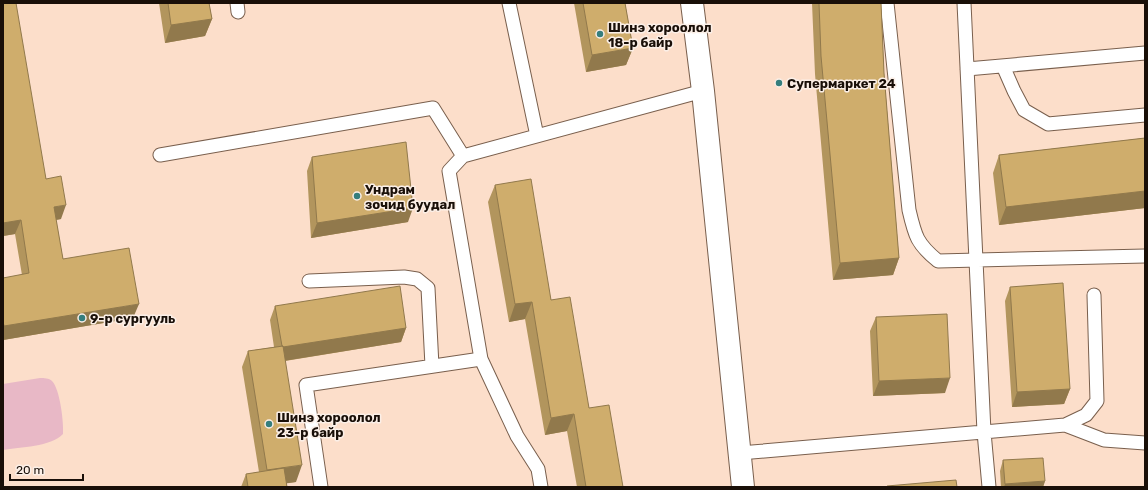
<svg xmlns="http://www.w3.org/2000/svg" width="1148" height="490" viewBox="0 0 1148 490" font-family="Rubik,sans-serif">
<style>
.park{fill:#e8b8c6}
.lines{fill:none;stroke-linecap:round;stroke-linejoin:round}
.service-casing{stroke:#795f4d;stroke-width:15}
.tertiary-casing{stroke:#795f4d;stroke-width:24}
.service{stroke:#fff;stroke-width:13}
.tertiary{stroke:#fff;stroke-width:22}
.wall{fill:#b2955d}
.shaded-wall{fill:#91794c}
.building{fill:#cfad6c;stroke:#91794c}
.poi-dot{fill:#357e7d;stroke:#fbefe7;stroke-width:1.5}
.labels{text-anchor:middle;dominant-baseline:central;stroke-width:3;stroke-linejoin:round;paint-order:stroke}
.poi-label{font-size:13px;font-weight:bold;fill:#190f08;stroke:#fbefe7;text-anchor:start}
</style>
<rect width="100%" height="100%" fill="#fcdeca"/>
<!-- park -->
<path class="park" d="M 40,378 C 44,378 49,378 52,381 C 60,389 64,423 63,434 C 51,447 20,447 3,450 L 3,384 Z"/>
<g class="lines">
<!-- service casing -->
<g class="service-casing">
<path id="service" d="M 237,3 L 238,12
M 509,3 L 537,136
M 887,3 L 909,210 C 915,236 917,244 938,261 L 1145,256
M 964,3 L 984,432 L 989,487
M 1003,66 L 1014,91 L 1024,110 L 1048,124 L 1145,115
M 967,69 L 1145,53
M 160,155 L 433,108 L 463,156 L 703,91
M 463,156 L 449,171 L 481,359
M 309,281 L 404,277 L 417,279 L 428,288 L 432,366
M 1065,425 L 1104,440 L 1145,443
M 740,453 L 1065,425 L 1086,415 L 1097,401 L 1094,295
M 321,487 L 306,385 L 481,359 L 517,436 L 538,469 L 541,487"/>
</g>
<!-- tertiary casing -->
<g class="tertiary-casing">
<path id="tertiary" d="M 692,3 L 703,91 L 743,487"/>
</g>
<!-- service -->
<use href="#service" class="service"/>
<!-- tertiary -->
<use href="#tertiary" class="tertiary"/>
</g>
<!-- wall -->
<path class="wall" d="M 3,3 L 46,179 L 61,219 L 56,220 L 63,259 L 133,318 L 3,340 L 3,278 L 22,275 L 15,234 L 3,236 Z
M 159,3 L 209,3 L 212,19 L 205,36 L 165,43 Z
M 574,3 L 625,3 L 633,48 L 626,65 L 586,72 Z
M 812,3 L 881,3 L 884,73 L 899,258 L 893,275 L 833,280 L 815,74 Z
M 1145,138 L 1145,208 L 999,225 L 993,173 L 999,155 Z
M 312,157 L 408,222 L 311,238 L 307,171 Z
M 495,185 L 551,300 L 589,408 L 623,487 L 577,487 L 567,431 L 545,435 L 525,319 L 509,322 L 488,202 Z
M 1010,287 L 1070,389 L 1064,404 L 1012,407 L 1005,301 Z
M 275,306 L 406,328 L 401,342 L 285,361 L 296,482 L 287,483 L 287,487 L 241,487 L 246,474 L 259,472 L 242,367 L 248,351 L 274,347 L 270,320 Z
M 876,317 L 945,393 L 873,396 L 870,331 Z
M 1003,460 L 1045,481 L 1043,487 L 1001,487 L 1000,471 Z"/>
<!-- shaded-wall -->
<path class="shaded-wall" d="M 212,19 L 205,36 L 165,43 L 171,25 Z
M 633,48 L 626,65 L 586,72 L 592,55 Z
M 1145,191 L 1145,208 L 999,225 L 1006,207 Z
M 66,205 L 61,219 L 49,221 L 54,207 Z
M 413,208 L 408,222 L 311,238 L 317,223 Z
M 21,220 L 15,234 L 3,236 L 3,223 Z
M 899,258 L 893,275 L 833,280 L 840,263 Z
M 532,302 L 525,319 L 509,322 L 515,304 Z
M 139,304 L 133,318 L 3,340 L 3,329 L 4,326 Z
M 406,328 L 401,342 L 277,362 L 282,347 Z
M 950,378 L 945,393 L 873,396 L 879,381 Z
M 1070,389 L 1064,404 L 1012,407 L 1017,392 Z
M 574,414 L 567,431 L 545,435 L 551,418 Z
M 302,465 L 296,482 L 261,487 L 267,471 Z
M 1045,481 L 1043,487 L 1004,487 L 1005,484 Z"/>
<!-- building -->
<path class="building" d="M 3,3 L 16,3 L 46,179 L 61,176 L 66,205 L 54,207 L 63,259 L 129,248 L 139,304 L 4,326 L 3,321 L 3,278 L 29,273 L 21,220 L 3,223 Z
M 168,3 L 209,3 L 212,19 L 171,25 Z
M 583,3 L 625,3 L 633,48 L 592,55 Z
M 819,3 L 881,3 L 884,73 L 899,258 L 840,263 L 821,56 Z
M 1145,138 L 1145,191 L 1006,207 L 999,155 Z
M 406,142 L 413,208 L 317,223 L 312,157 Z
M 531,179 L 551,300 L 570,297 L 589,408 L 609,405 L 623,487 L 586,487 L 574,414 L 551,418 L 532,302 L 515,304 L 495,185 Z
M 1063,283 L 1070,389 L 1017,392 L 1010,287 Z
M 400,286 L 406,328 L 283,347 L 283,346 L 282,346 L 275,306 Z
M 947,314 L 950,378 L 879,381 L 876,317 Z
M 283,346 L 302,465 L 267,470 L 248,351 Z
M 1043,458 L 1045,481 L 1005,484 L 1003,460 Z
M 284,468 L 287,487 L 248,487 L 246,474 Z
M 956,480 L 957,487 L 887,487 L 887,486 Z"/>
<!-- markers -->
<g class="poi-dot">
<circle cx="600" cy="34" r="4"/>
<circle cx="779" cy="83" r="4"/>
<circle cx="357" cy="196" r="4"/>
<circle cx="82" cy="318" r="4"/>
<circle cx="269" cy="424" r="4"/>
</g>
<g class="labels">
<!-- poi labels -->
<g class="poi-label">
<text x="608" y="27">Шинэ хороолол<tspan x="608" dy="15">18-р байр</tspan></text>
<text x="787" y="83">Супермаркет 24</text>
<text x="365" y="189">Ундрам<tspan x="365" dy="15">зочид буудал</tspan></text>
<text x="90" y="318">9-р сургууль</text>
<text x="277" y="417">Шинэ хороолол<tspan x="277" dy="15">23-р байр</tspan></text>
</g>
</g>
<!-- border -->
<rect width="1148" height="490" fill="none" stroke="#190f08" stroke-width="8"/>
<!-- scale -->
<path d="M10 474v6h73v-6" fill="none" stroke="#190f08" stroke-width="2"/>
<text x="16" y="474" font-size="12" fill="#190f08" stroke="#fbefe7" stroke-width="3" paint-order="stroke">20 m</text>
</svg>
